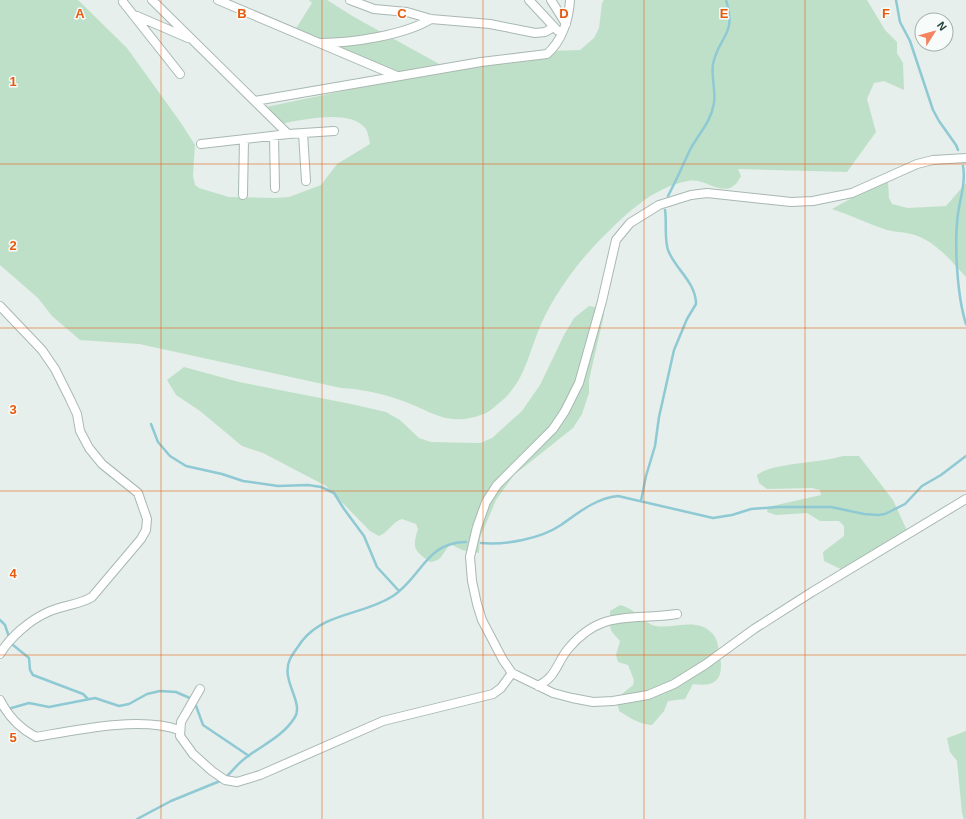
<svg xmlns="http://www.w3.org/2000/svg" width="966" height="819" viewBox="0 0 966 819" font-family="Helvetica,sans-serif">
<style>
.green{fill:#bfe0c8}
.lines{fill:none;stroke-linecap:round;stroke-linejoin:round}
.stream{stroke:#8ec9d4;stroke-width:2.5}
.minor-casing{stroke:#a8b8b2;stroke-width:10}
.minor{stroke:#fff;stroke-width:8}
.grid{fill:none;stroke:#e8590c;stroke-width:1;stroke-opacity:0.55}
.grid-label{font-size:13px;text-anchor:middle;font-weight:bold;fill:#e8590c;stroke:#f7fbf9;stroke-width:3;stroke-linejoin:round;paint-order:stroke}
</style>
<rect width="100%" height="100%" fill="#e6efeb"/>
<!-- green -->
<path class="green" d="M 0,0 L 78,0 L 127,48 L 181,123 L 195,145 L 193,176 L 195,185 L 199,188 L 229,197 L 274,198 L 289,197 L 321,185 L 337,164 L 370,144 C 369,139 368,133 366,129 C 351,108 301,120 280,124 L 266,107 L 362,87 L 402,74 L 295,30 L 312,3 L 309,0 L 327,0 L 354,17 L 441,65 L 521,52 L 580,50 L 594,38 L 599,28 L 602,3 L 604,0 L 867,0 L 885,30 L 897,42 L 897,53 L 903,63 L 904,90 L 884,81 L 874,83 L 867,99 L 876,132 L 847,172 L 738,169 L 741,176 C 727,204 708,177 688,181 C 650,188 623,217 597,243 C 576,265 554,295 542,322 C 528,353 526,382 498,404 C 494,407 490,411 486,413 C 448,429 433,411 400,400 C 380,393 361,389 341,388 L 139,344 L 80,340 L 52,316 L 38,298 L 0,265 Z
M 881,182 L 888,182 L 889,198 L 892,204 L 908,208 L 946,206 L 966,183 L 966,277 C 950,260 935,240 911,234 C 903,232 895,232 887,230 C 868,224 851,215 832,209 Z
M 589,306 L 595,307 L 603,311 L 604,315 L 589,380 L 589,393 L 582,414 L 573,428 L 514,475 L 496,500 L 480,538 L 479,553 L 462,550 L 452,545 L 449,546 C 442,554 442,561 430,562 C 414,551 412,548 418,529 L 416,524 L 402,519 C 392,522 388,533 379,536 L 370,531 L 326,486 L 263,453 L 242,446 L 200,411 L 176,395 L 167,380 L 184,367 L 239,382 L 351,404 L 386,412 L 400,420 L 419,438 L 431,442 L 480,443 L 492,438 L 522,411 L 540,385 L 564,335 L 574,318 Z
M 843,456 L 859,456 L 893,500 L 910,537 L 849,573 L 824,561 L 823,552 L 844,536 L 844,526 L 839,521 L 820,521 L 807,513 L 776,515 L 767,512 L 768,507 L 821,495 L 820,490 L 812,488 L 767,489 L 759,483 L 757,475 C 771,463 821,463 843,456 Z
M 620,605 C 635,608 644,624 656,626 C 675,629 696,617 712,633 C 717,638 718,645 719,652 C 725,676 718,688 693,684 L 685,699 L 668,701 L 664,711 L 652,725 C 639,724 630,718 619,711 L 617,701 L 622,694 L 633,685 L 634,680 L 628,665 L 618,662 L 616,655 L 620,641 L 612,632 L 610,627 L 610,611 Z
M 966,731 L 966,819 L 964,819 L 962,813 L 957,761 L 950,752 L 947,738 Z"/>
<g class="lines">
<!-- stream -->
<path class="stream" d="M 896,0 L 900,22 L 910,41 L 933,110 L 939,121 L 956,145 L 958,150
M 963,166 C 966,182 960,198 958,214 C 954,243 957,296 966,324
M 668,196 C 676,181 682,167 689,152 C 697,135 711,123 714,103 C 716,90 711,77 713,64 C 719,35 737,36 726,0
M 151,424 L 158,442 L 170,456 L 186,466 L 222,474 L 243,481 L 278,486 L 308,485 L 321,487 L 334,493 L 344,509 L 364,536 L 377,567 L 399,591
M 641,501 L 646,476 L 655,446 L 659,417 L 674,350 L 687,319 L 696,304 C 696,282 675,269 668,250 C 664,237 667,223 665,210
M 481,543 C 506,545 540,539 561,525 C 578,513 596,498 618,496 L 713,518 L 732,515 L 751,509 L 778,507 L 831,507 L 864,514 L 878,515 L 885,514 L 905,504 L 922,486 L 941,475 L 966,456
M 0,620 L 5,625 L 9,637
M 12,642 L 13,645 L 29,658 L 30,670 L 33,675 L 83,694 L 88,699
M 195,703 L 203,725 L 249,756
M 8,709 L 29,703 L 49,707 L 95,698 L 119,706 L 129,704 L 147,694 L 160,691 L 176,692 L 192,699
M 228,775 C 233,770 238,764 243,760 C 260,746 283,737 295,717 C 304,702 280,680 290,659 C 293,653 298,647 302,641 C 325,612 364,615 393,596 C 422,577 426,542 466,542
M 137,819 L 171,801 L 220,781"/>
<!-- minor casing -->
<g class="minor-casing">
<path id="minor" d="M 152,0 L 288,134
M 218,0 L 397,76
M 350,0 L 374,9 L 407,12 L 431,19 L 490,24 L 535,33 L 545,32 L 554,27
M 529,0 L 557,30
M 551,0 L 566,24
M 123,2 L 180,74
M 137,16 L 188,38
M 321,43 C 352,43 405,35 431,19
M 255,101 L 481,62 L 547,54 C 562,41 569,19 570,0
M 303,133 L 306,181
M 274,136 L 275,188
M 201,144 L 288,134 L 334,131
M 966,158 L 933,160 L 917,164 L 852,193 L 813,201 L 791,202 L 707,193 L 691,195 L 659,205 L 630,223 L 616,240 L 602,301 L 579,383 L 565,411 L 553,429 L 497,485 L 486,502 L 477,527 L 470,557 L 472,581 L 477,604 L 482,620 L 503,660 L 512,673 L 553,693 L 572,698 L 593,702 L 613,701 L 648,695 L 674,684 L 706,664 L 754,629 L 812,592 L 966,499
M 243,195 L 244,139
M 0,306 L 42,350 L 55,369 L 70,399 L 77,414 L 80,431 L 89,448 L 102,464 L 138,493 L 147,519 L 146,530 L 141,539 L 92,597 C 79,605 63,605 48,612 C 30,620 10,637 0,654
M 538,686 C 557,676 556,664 568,649 C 602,608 632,621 677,614
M 200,689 L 181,722 L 180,736 L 193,754 L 212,771 L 225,780 L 237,782 L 260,775 L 383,721 L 493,694 L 501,688 L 512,673
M 0,700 C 8,716 21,729 36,737 C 76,730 141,716 179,730"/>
</g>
<!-- minor -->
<use href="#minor" class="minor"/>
</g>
<!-- grid -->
<path class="grid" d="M 161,0 L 161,819M 322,0 L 322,819M 483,0 L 483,819M 644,0 L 644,819M 805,0 L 805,819M 0,164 L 966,164M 0,328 L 966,328M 0,491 L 966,491M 0,655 L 966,655"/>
<g class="grid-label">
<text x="80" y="18">A</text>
<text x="242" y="18">B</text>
<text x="402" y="18">C</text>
<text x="564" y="18">D</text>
<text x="724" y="18">E</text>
<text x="886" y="18">F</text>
<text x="13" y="86">1</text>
<text x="13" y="250">2</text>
<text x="13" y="414">3</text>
<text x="13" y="578">4</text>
<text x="13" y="742">5</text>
</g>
<!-- north arrow -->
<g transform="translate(934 32) rotate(53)"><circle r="19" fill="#f7fbf9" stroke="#a3b1ad"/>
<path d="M0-3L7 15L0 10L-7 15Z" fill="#f4845f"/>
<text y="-6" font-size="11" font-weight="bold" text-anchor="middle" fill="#24423a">N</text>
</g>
</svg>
